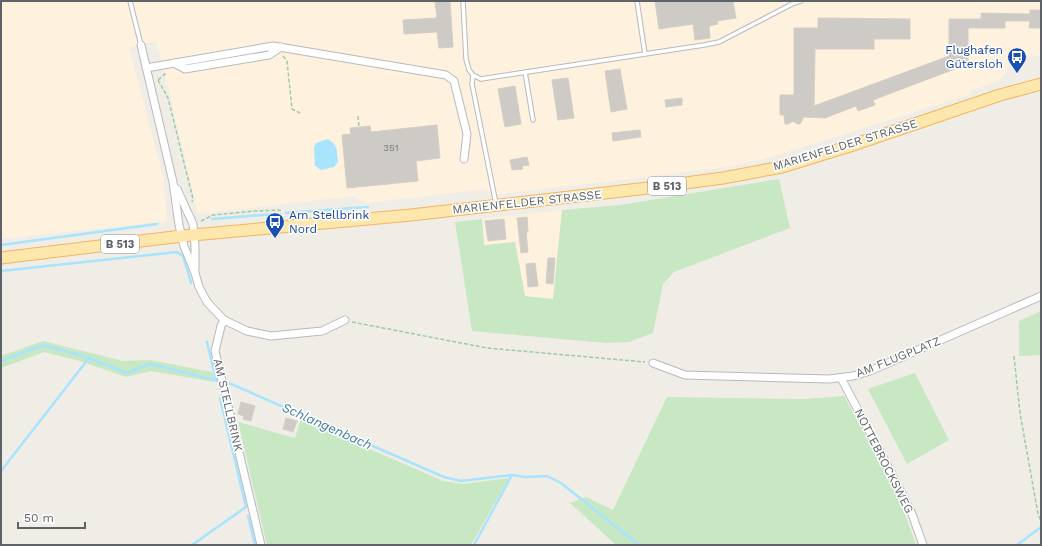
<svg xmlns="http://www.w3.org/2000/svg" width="1042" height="546" viewBox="0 0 1042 546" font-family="'Work Sans',sans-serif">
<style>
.commercial{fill:#fef2de}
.green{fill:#c8e7c3}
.water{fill:#a8e4fe}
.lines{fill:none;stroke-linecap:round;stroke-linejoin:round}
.stream{stroke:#a8e4fe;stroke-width:2.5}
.building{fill:#cecac6;stroke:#d5cec5}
.service-casing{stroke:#b7b9bd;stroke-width:5.5}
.minor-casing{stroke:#b7b9bd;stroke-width:9}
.primary-casing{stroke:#f1b55f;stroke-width:13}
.path{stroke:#9ecba5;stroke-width:1.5;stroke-dasharray:4 2;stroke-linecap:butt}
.service{stroke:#fff;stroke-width:3.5}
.minor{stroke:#fff;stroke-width:7}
.primary{stroke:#fee7ad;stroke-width:11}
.labels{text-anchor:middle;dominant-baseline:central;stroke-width:3;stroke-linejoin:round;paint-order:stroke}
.number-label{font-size:10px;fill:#7a7d7f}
.shield{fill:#fff;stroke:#8e9295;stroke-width:1}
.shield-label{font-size:11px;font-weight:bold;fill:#5e6367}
.transit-label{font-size:12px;fill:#164399;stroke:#fff;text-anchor:end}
.street-label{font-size:12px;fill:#5e6367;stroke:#fff}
.water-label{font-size:13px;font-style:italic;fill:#3e7ba0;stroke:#fff}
</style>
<rect width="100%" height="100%" fill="#f0ede6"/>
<!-- commercial -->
<path class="commercial" d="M 1,1 L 1041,1 L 1041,56 L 1011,57 L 1007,71 L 1002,77 L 994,83 L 970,91 L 971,94 L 839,136 L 761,160 L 714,169 L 490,195 L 488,189 L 366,203 L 354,196 L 198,214 L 163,65 L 156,41 L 129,48 L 163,176 L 167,221 L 1,239 Z
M 562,210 L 553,299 L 525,296 L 515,242 L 484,245 L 482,219 Z"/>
<!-- green -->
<path class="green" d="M 779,179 L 790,228 L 674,272 L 663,284 L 653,333 L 629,342 L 606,343 L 472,331 L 455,222 L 482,219 L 484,245 L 515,242 L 525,296 L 553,299 L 562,210 L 620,205 Z
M 1041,311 L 1041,355 L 1019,356 L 1019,321 Z
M 43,341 L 123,361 L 150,360 L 212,372 L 215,382 L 151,371 L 126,377 L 80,361 L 44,352 L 1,368 L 1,356 Z
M 915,373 L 949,440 L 907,464 L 868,389 Z
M 844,396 L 890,480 L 906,517 L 916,545 L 616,545 L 570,503 L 586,497 L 613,510 L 667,397 L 805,399 Z
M 301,419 L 443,481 L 463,484 L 509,478 L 471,545 L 267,545 L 238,422 L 295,438 Z"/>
<!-- water -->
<path class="water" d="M 328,139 C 338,145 337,151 338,162 L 334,167 L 321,170 L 315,166 L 314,147 L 316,143 Z"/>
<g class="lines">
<!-- stream -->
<path class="stream" d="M 286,213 L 368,207
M 212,219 L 276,214
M 1,245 L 157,224
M 1,271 L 177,252 L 183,256 L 191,283
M 207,342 L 216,380
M 1,361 L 44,345 L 89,358 L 127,373 L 150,364 L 231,384 L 444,477 L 461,481 L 512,475 L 525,477 L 547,476 L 561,483 L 639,545
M 1,471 L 89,358
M 248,516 L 255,545
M 192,545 L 246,507 L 220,398
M 474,545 L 512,475
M 1017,545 L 1041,527"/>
</g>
<!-- building -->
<path class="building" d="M 435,1 L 450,1 L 453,47 L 439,48 L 437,32 L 404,34 L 403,20 L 437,18 Z
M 655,1 L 733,1 L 736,18 L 717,21 L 718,24 L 709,26 L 710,38 L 695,40 L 693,24 L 659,29 Z
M 1030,10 L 1041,10 L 1041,28 L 1029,28 L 1030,21 L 1005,21 L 1005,28 L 968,28 L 968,64 L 873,100 L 875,105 L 858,111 L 856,106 L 825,118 L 804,117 L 800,124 L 797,124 L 793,121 L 788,124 L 785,124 L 784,115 L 780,115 L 780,95 L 794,95 L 794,28 L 818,28 L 818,18 L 910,19 L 910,39 L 874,39 L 874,49 L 815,49 L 814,106 L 949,56 L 949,19 L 981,19 L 981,13 L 1030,14 Z
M 620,69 L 627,109 L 611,112 L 605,71 Z
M 568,78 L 574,118 L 558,120 L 552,80 Z
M 515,86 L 521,124 L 505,127 L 498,89 Z
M 682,98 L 682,105 L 666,107 L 665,100 Z
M 437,125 L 440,158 L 416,161 L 418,181 L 347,188 L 342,135 L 351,134 L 350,128 L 370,126 L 371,132 Z
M 640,130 L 641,137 L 613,141 L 612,133 Z
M 527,157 L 529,165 L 522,166 L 523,169 L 512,170 L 510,160 Z
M 527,217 L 528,232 L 526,232 L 528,252 L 521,253 L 517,218 Z
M 504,219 L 506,239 L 488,241 L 485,221 Z
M 548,258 L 555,258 L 553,284 L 546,283 Z
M 535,263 L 538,286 L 528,287 L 526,264 Z
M 241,402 L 255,406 L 251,421 L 243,419 L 244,416 L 238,414 Z
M 286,418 L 297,421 L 293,432 L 283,429 Z"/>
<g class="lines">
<!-- service casing -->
<g class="service-casing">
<path id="service" d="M 130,1 L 141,45
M 463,1 L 466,59 L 469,70 L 473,75 L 481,79 L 704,45 L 719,42 L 794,3 L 801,1
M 637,1 L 645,54
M 525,72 L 533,120
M 473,75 L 472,84 L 496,204"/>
</g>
<!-- minor casing -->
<g class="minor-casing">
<path id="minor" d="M 141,45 L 173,182 L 179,225 L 184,246 L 195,273 L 199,287 L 207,302 L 224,320 L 247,331 L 271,336 L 322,331 L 345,320
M 174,63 L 185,69 L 269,55 L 281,47
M 146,68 L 273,46 L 446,75 L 454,81 L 467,134 L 464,159
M 177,189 L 193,224 L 195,246 L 195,269
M 224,320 L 221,326 L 215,351 L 261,545
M 653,363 L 685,375 L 829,379 L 853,376 L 870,371 L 1041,296
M 841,378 L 894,478 L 912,514 L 923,545"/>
</g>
<!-- primary casing -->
<g class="primary-casing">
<path id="primary" d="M 1,258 L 182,236 L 411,215 L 648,188 L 723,178 L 782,167 L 850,146 L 1000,95 L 1041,84"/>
</g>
<!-- path -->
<path class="path" d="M 283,56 L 287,61 L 292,109 L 300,113
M 158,80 L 168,98 L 193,199 L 192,202
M 158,80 L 166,73
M 358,116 L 359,127
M 201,221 L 213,215 L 255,211 L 280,210 L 280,217
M 352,322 L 487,348 L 645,362
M 1014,356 L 1020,413 L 1038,514 L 1041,521"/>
<!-- service -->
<use href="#service" class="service"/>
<!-- minor -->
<use href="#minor" class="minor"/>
<!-- primary -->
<use href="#primary" class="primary"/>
</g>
<!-- icons -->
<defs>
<g id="bus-pin" transform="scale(1)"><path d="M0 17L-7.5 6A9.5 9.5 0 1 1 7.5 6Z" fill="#1a4fb4" stroke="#fff"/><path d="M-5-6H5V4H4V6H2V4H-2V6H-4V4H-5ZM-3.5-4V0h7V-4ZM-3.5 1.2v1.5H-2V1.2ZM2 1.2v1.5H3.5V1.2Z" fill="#fff"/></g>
</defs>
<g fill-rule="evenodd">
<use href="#bus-pin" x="1017" y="57"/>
<use href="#bus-pin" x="275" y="222"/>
</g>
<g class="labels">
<!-- number labels -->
<g class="number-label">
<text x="391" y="147">351</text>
</g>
<!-- shield labels -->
<g class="shield">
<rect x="648" y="177" width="38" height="18" rx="3"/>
<rect x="101" y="235" width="38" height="18" rx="3"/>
</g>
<g class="shield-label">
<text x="667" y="186">B 513</text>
<text x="120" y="244">B 513</text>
</g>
<!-- transit labels -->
<g class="transit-label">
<text x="1003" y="50">Flughafen<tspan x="1003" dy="14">Gütersloh</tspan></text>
<text x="289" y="215" text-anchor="start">Am Stellbrink<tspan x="289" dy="14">Nord</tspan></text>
</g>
<!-- street labels -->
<g class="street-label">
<text transform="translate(845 145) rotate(-17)">MARIENFELDER STRASSE</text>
<text transform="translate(527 202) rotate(-6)">MARIENFELDER STRASSE</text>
<text transform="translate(898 357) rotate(-22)">AM FLUGPLATZ</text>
<text transform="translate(228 405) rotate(77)">AM STELLBRINK</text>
<text transform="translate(884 461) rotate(63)">NOTTEBROCKSWEG</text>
</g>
<!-- water labels -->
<g class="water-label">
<text transform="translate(327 426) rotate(24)">Schlangenbach</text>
</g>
</g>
<!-- border -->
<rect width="1042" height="546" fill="none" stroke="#5e6367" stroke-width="4"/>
<!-- scale -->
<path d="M18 522v6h67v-6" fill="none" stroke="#5e6367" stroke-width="2"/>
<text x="24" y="522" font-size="12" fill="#5e6367" stroke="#ffffff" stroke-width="3" paint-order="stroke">50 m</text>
</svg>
